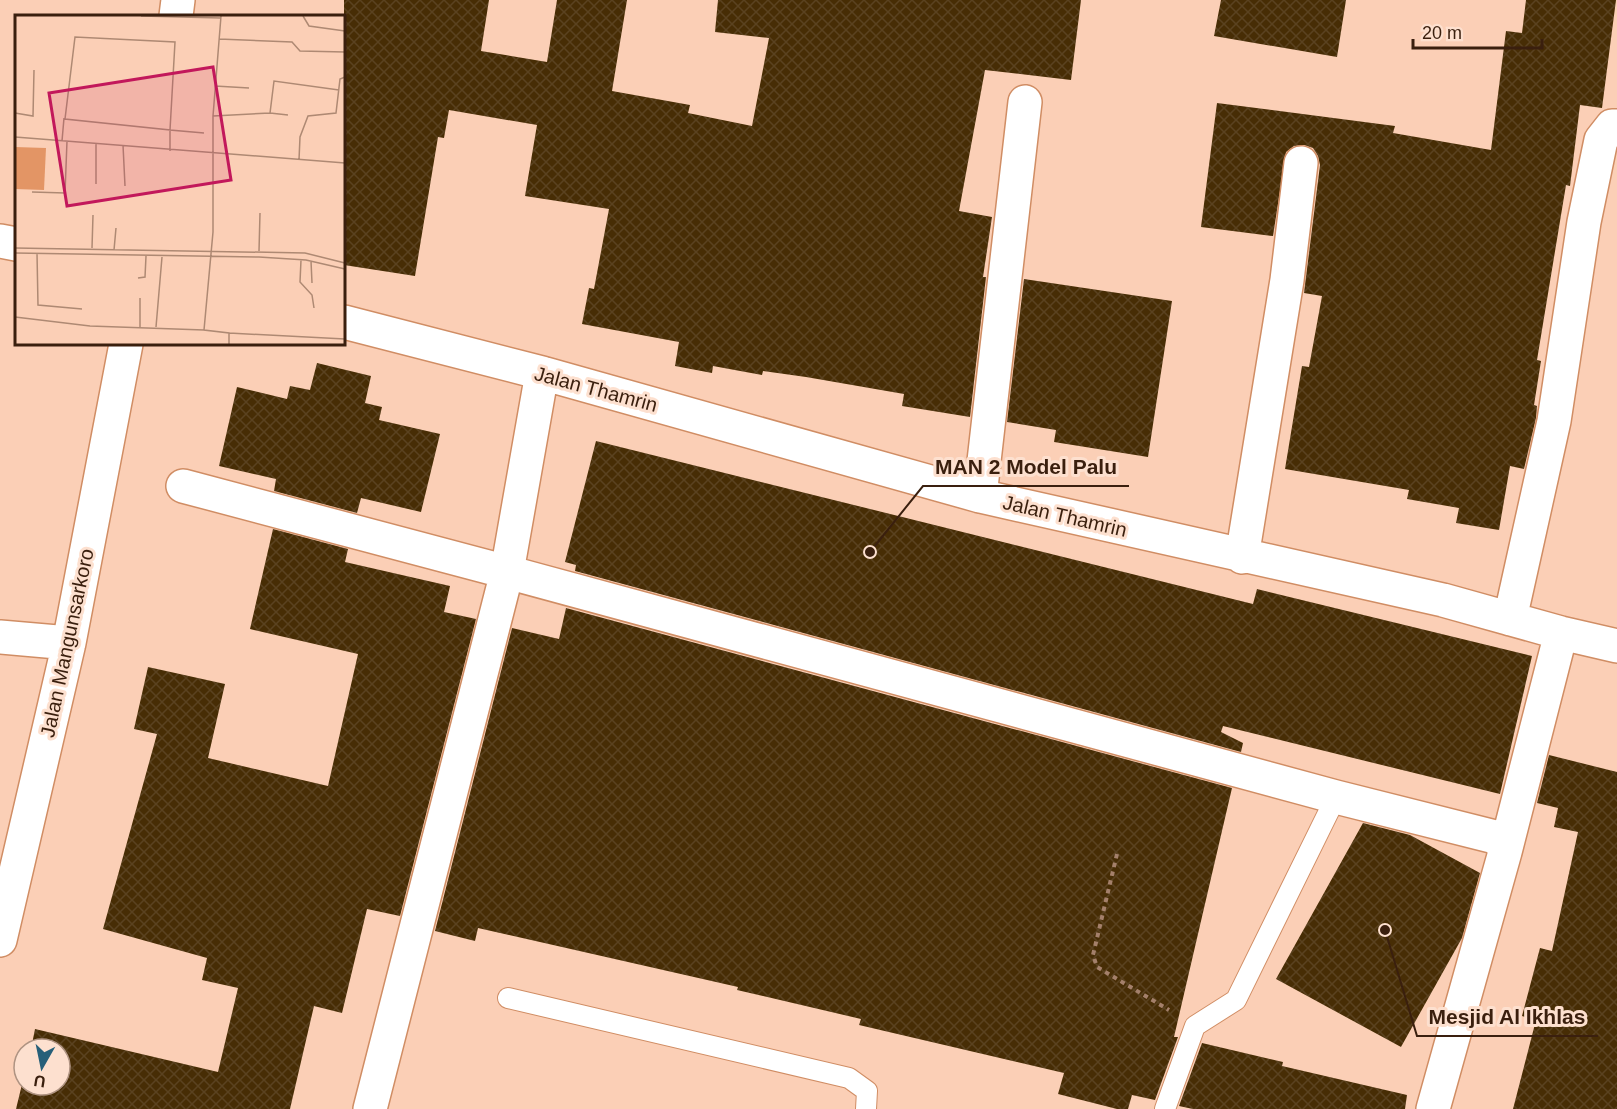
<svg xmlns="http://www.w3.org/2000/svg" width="1617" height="1109" viewBox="0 0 1617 1109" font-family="Helvetica,sans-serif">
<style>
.building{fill:url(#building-cross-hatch)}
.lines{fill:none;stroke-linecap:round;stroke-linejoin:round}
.service-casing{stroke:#d08d64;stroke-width:22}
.minor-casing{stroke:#d08d64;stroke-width:36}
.path{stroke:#a4806b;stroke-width:4;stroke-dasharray:4.5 4.5;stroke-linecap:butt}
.service{stroke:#fff;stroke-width:20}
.minor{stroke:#fff;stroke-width:33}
.labels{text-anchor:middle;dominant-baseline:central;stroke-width:6;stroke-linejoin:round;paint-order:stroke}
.street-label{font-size:20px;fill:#3a1f0e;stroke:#fde0cf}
.inset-road{fill:none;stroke:#ae8973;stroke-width:1.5}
.view{fill:#c2185b;fill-opacity:0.15;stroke:#c2185b;stroke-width:3}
.inset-edge{fill:none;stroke:#3a1f0e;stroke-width:3}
.leader{fill:none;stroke:#3a1f0e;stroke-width:2}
.callout-dot{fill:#3a1f0e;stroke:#fde0cf;stroke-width:2}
.callout-label{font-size:21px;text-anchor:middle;font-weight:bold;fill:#3a1f0e;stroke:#fde0cf;stroke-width:6;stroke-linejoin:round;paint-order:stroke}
</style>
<defs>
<pattern id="building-cross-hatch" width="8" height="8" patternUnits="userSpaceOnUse" patternTransform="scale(1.5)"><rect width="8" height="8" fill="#472d05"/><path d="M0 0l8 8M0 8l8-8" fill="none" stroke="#5a4220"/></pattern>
</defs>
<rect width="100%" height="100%" fill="#fbcfb6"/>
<!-- building -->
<path class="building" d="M 344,0 L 489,0 L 481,51 L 547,62 L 557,0 L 627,0 L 612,91 L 690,105 L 688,113 L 752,126 L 769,38 L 715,32 L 718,0 L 1081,0 L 1071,80 L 985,70 L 959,211 L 992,217 L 983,277 L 986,277 L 970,417 L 902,406 L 904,394 L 806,377 L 763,371 L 762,375 L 713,366 L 712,373 L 675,366 L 679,342 L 582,324 L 589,288 L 594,289 L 609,209 L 525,196 L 537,125 L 449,110 L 444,138 L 438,137 L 415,276 L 344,265 Z
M 1221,0 L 1346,0 L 1337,57 L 1214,36 Z
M 1526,0 L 1616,0 L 1602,108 L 1580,105 L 1570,186 L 1566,185 L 1537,360 L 1541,361 L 1534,405 L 1537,406 L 1536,418 L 1524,469 L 1510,466 L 1499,530 L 1456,523 L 1459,508 L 1407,499 L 1409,490 L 1285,469 L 1302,366 L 1309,367 L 1322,296 L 1304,293 L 1320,165 L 1318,156 L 1313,148 L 1304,145 L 1294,146 L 1286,152 L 1273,236 L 1201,227 L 1217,103 L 1395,126 L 1393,133 L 1491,150 L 1506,31 L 1522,33 Z
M 1024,279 L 1172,301 L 1148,457 L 1054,442 L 1056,430 L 1007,422 Z
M 317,363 L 371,376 L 365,403 L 382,407 L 379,420 L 440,434 L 421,512 L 361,498 L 357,513 L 274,491 L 276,479 L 219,466 L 237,387 L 287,399 L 290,386 L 310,390 Z
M 596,441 L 1253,604 L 1257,589 L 1532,656 L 1500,794 L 1223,726 L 1221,732 L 1243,743 L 1241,752 L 575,571 L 576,565 L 565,562 Z
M 273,529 L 348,549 L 345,562 L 450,586 L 444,612 L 476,619 L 400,916 L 367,909 L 342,1013 L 314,1006 L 290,1109 L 16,1109 L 24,1076 L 24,1085 L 60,1085 L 60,1049 L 31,1049 L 35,1029 L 218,1072 L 238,988 L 202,980 L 207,958 L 103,929 L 157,734 L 134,729 L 148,667 L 225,684 L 208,758 L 328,786 L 358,654 L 250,629 Z
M 566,608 L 1232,788 L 1174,1037 L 1178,1037 L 1155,1100 L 1132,1095 L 1128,1109 L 1117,1109 L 1058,1094 L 1064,1073 L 859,1025 L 861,1019 L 737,990 L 738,987 L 478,928 L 475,941 L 435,931 L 512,628 L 559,639 Z
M 1549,755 L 1617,772 L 1617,1109 L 1513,1109 L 1536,1020 L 1522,1016 L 1540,948 L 1552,951 L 1578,832 L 1554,827 L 1558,808 L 1537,803 Z
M 1363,823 L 1410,835 L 1480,873 L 1462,938 L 1401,1047 L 1276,979 Z
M 1202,1043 L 1283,1062 L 1282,1066 L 1407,1095 L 1405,1109 L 1193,1109 L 1179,1106 Z"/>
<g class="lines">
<!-- service casing -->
<g class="service-casing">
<path id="service" d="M 508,998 L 849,1078 L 867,1091 L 866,1109
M 1165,1109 L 1195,1026 L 1236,1000 L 1336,797"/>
</g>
<!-- minor casing -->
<g class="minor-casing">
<path id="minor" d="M 176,16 L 178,0
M 0,241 L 16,244
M 344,322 L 542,373 L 980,496 L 1443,600 L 1561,633 L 1617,646
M 542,373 L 507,572 L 1336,797 L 1499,838 L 1505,852 L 1433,1109
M 183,486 L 507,572 L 370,1109
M 980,496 L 1025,102
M 1242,557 L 1287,280 L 1301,163
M 1510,619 L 1554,421 L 1584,222 L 1601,140 L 1612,126 L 1617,126
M 0,637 L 69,643
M 1505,852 L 1561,633
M 0,940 L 69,643 L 126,344"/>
</g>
<!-- path -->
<path class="path" d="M 1117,854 L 1093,955 L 1097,967 L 1169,1010"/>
<!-- service -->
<use href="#service" class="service"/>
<!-- minor -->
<use href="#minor" class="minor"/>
</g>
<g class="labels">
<!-- street labels -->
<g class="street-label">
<text transform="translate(596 389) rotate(15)">Jalan Thamrin</text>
<text transform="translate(1065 516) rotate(13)">Jalan Thamrin</text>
<text transform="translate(67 643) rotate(-78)">Jalan Mangunsarkoro</text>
</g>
</g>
<!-- overview -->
<g transform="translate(15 15)">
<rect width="330" height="330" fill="#fbcfb6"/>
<path d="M 0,132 L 31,133 L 29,175 L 0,174 Z" fill="#e39565"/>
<path class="inset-road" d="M 126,1 L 206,3M 206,1 L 198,101 L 198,217 L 189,315 L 214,318 L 214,329M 288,1 L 294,11 L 330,16M 204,24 L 277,27 L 285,36 L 330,37M 200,71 L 234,73M 0,98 L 18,101 L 19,55M 255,98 L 273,100M 198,101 L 255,98 L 259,66 L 324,75M 0,122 L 330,148M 47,126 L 49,103M 81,128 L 81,169M 108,130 L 110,171M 155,136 L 155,115 L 50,104 L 60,22 L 160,27 L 155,115 L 189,118M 284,145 L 285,122 L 293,101 L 321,98 L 325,64 L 330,62M 17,177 L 50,178 L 52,126M 0,233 L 290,238 L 330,248M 77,233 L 78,200M 99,235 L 101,213M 244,236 L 245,198M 0,238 L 244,242 L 291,245 L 330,254M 22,238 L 23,290 L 67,294M 286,245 L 285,267 L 297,280 L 299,293M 296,246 L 297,268M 123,263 L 130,262 L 131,241M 0,302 L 75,311 L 189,315M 125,312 L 125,283M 141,312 L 147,242M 214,318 L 330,324"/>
<path class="view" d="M 198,52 L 216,165 L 52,191 L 34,78 Z"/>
<rect width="330" height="330" class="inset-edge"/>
</g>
<!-- callouts -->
<path class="leader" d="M870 552L923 486H1129M1385 930L1417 1036H1598"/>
<g class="callout-dot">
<circle cx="870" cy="552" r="6"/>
<circle cx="1385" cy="930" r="6"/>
</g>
<g class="callout-label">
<text x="1026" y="474">MAN 2 Model Palu</text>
<text x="1507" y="1024">Mesjid Al Ikhlas</text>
</g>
<!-- north arrow -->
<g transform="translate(42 1067) rotate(189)"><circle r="28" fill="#fde0cf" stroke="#af9382" stroke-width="1.5"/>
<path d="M0-4.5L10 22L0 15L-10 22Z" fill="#275f79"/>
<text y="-9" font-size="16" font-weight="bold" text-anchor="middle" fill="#3a1f0e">U</text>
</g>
<!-- scale -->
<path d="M1413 39v9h129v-9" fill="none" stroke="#3a1f0e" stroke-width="3"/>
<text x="1422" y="39" font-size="18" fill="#3a1f0e" stroke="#fde0cf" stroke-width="4.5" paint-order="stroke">20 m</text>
</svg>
